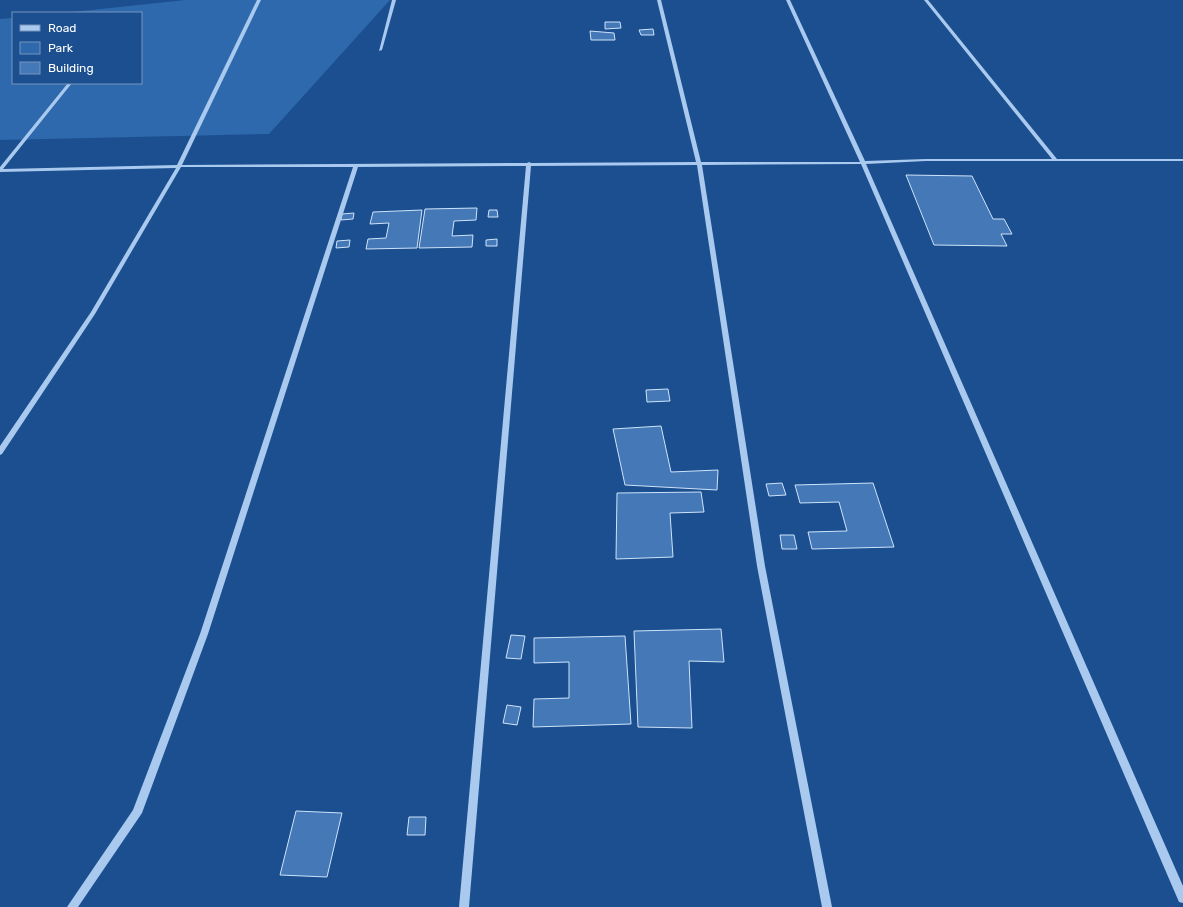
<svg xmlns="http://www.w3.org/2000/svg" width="1183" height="907" viewBox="0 0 1183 907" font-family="Rubik,sans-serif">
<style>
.green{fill:#2e69ad}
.building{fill:#4478b7;stroke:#cfe3fa}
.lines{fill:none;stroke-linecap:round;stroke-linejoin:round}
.minor{fill:#a9c9ee;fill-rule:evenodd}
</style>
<rect width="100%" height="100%" fill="#1b4f8f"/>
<!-- green -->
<path class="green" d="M 185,0 L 390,0 L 269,134 L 0,140 L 0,19 L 13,18 L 13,83 L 141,83 L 141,13 L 63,13 Z"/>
<!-- building -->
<path class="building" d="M 605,22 L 620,22 L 621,28 L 605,29 Z
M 653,29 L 654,35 L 641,35 L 639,30 Z
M 590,31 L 614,33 L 615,40 L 591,40 Z
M 906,175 L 972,176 L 993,219 L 1004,219 L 1012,234 L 1001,234 L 1007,246 L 934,245 Z
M 477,208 L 476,220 L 454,221 L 452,236 L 473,235 L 472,247 L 419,248 L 425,209 Z
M 422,210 L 417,248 L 366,249 L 368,239 L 386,238 L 389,223 L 370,224 L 373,212 Z
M 489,210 L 497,210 L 498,217 L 488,217 Z
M 354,213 L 353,219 L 341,220 L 342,214 Z
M 497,239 L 497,246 L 486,246 L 486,240 Z
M 350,240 L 349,247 L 336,248 L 337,241 Z
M 668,389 L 670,401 L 647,402 L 646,390 Z
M 661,426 L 671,472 L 718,470 L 717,490 L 625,485 L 613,429 Z
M 782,483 L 786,495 L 769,496 L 766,484 Z
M 873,483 L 894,547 L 812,549 L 808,532 L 847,531 L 839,502 L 800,503 L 795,485 Z
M 701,492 L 704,512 L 670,513 L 673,557 L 616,559 L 617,493 Z
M 780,535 L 794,535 L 797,549 L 782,549 Z
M 721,629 L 724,662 L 689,661 L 692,728 L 638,727 L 634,631 Z
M 511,635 L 525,636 L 521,659 L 506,658 Z
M 625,636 L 631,724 L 533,727 L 534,699 L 569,698 L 569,662 L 534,663 L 534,638 Z
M 507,705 L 521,707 L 517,725 L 503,723 Z
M 296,811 L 342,813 L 327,877 L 280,875 Z
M 409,817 L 426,817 L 425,835 L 407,835 Z"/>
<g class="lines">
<!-- minor -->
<path class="minor" d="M 257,0 L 261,0 L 182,165 L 527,163 L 529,162 L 531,163 L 696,162 L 657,0 L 661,0 L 701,162 L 860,162 L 786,0 L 790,0 L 865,161 L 926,159 L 1052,159 L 924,0 L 928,0 L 1057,159 L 1183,159 L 1183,161 L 926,161 L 866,164 L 1183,886 L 1183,903 L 1179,902 L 861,164 L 702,165 L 765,566 L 832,907 L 822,907 L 757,566 L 697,165 L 531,166 L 469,907 L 459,907 L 526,166 L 358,167 L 208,634 L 142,813 L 78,907 L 67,907 L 133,810 L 200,634 L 353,167 L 181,167 L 95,314 L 2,454 L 0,455 L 0,446 L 91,312 L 176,168 L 0,172 L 0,167 L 68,83 L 72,83 L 3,169 L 177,165 Z
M 392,0 L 396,0 L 382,50 L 379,51 Z"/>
</g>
<!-- legend -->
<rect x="12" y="12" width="130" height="72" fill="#1b4f8f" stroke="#7695bc"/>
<rect x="20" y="25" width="20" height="6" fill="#a9c9ee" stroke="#7695bc"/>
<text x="48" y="32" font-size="12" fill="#ffffff">Road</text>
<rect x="20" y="42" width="20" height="12" fill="#2e69ad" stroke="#7695bc"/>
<text x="48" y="52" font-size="12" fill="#ffffff">Park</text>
<rect x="20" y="62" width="20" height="12" fill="#4478b7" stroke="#7695bc"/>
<text x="48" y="72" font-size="12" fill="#ffffff">Building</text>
</svg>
